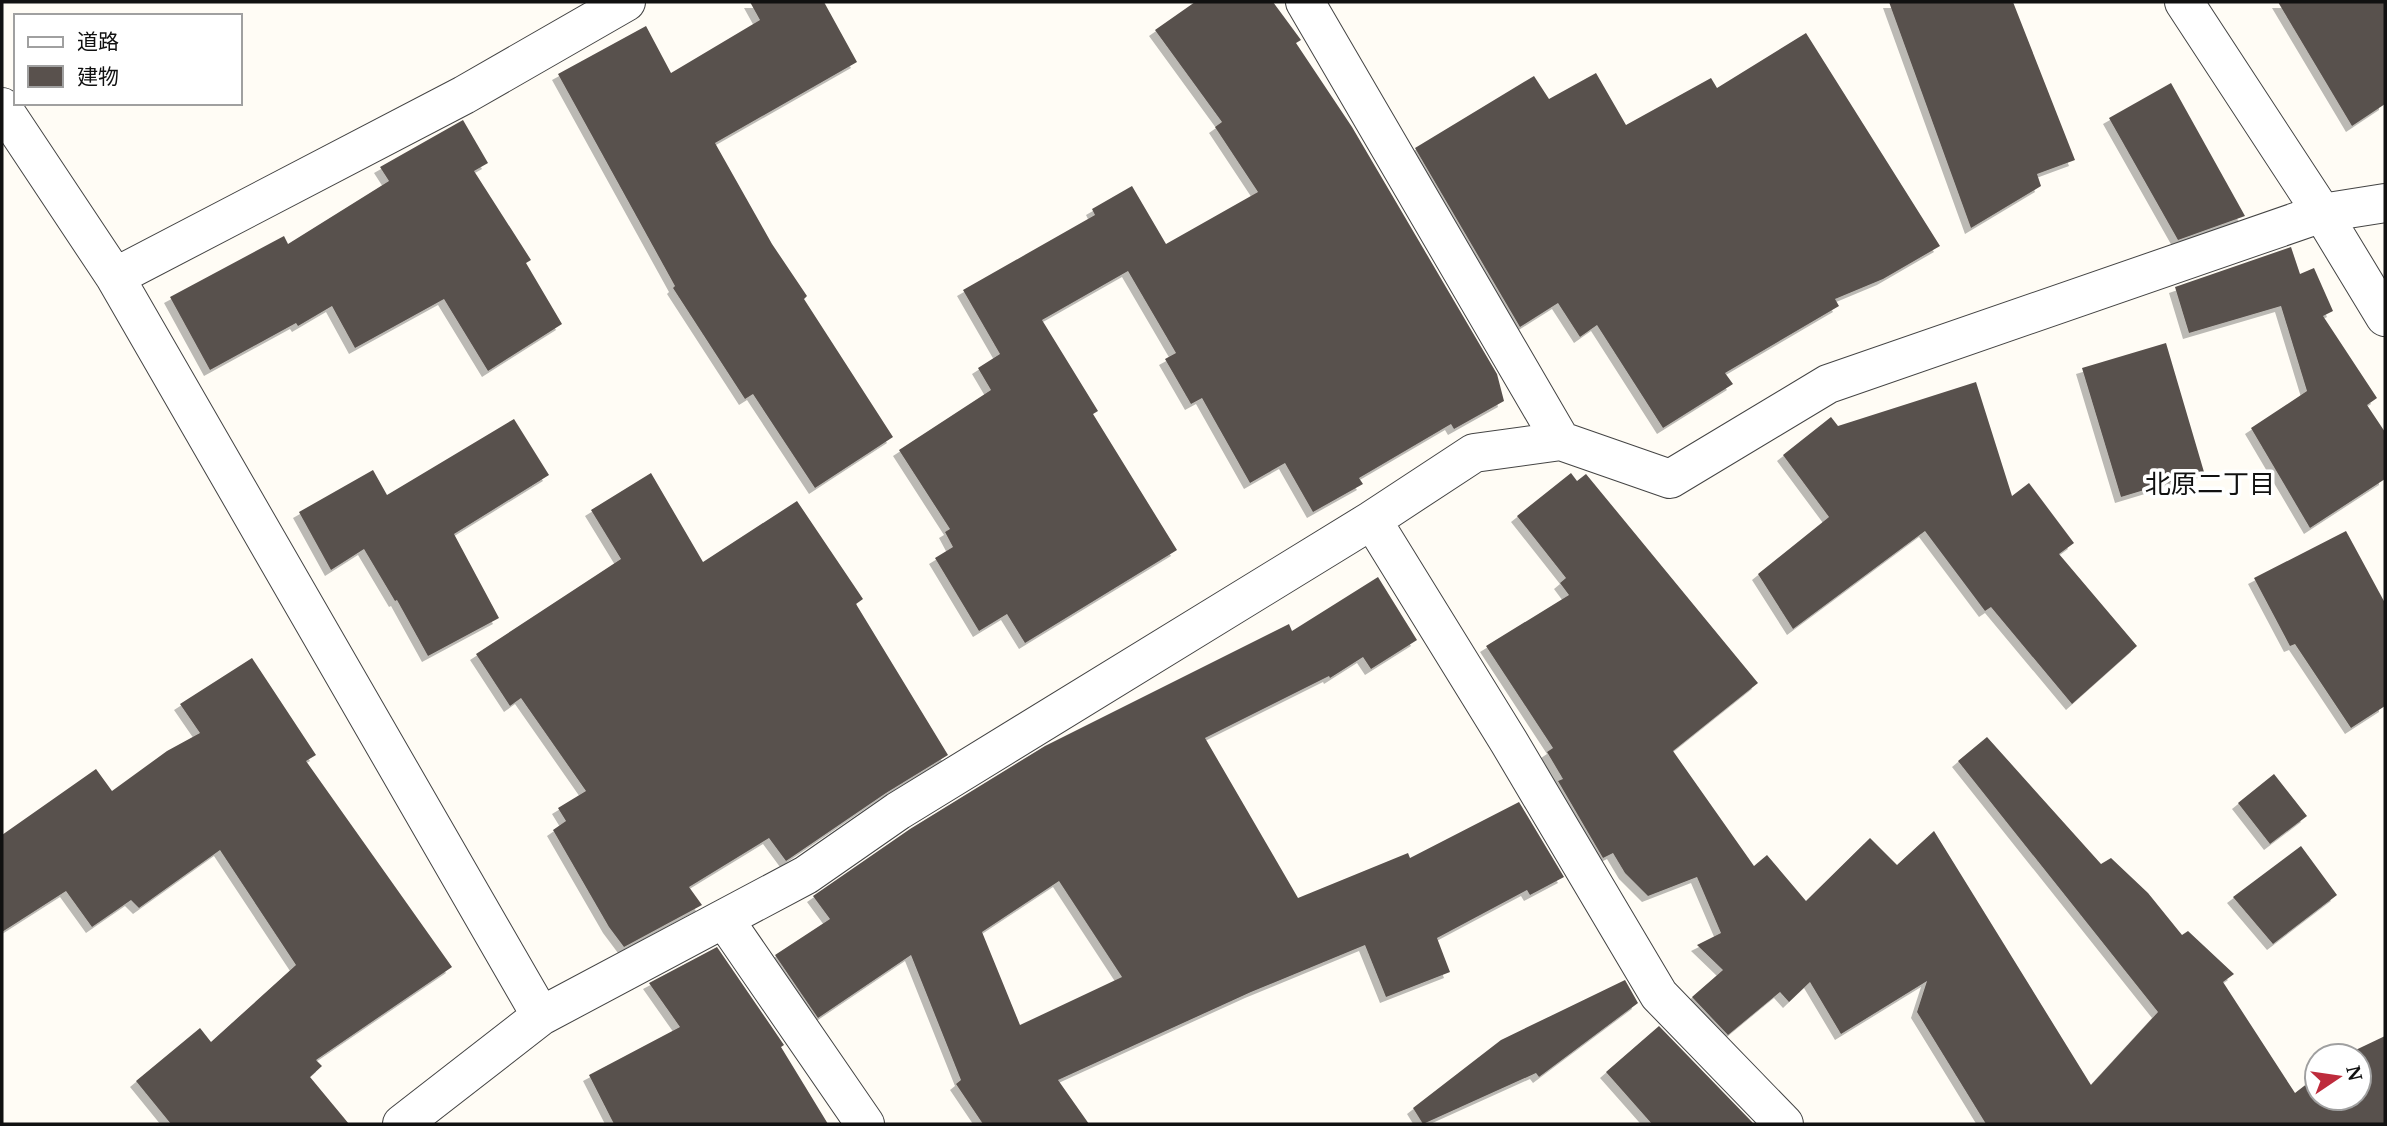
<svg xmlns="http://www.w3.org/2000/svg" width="2387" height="1126" viewBox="0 0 2387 1126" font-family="'Noto Serif','Noto Sans JP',serif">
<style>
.building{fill:#59514d;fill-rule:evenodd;filter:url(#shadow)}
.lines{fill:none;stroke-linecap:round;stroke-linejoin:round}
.minor-casing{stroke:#444;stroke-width:40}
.minor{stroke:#fff;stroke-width:38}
.labels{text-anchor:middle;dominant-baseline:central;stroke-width:7;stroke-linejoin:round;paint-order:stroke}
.neighbourhood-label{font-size:26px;fill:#111;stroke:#fff}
</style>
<defs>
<filter id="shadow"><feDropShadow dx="-6" dy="6" stdDeviation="0" flood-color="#0004"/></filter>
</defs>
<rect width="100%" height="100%" fill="#fffcf5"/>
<!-- building -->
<path class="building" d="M 750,2 L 824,2 L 857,62 L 715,143 L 772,244 L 807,296 L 804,299 L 893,437 L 815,488 L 753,394 L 745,399 L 673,288 L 675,286 L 558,74 L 646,26 L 671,73 L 760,20 Z
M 1195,2 L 1273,2 L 1301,40 L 1296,43 L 1352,127 L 1497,374 L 1504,401 L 1454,429 L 1451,424 L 1359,478 L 1363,484 L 1313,512 L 1285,463 L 1250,483 L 1202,398 L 1191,404 L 1165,359 L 1176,353 L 1128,271 L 1042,320 L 1098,411 L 1093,414 L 1177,550 L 1025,643 L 1007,614 L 979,631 L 935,558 L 953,547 L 945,532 L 950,529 L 899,450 L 991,390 L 978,368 L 1000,354 L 963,290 L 1095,215 L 1092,209 L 1132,186 L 1166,244 L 1258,192 L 1215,127 L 1222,122 L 1155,30 Z
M 1889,2 L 2013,2 L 2075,160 L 2037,174 L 2041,186 L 1971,228 Z
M 2278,2 L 2385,2 L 2385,104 L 2352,126 Z
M 1806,33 L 1940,246 L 1883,279 L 1835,299 L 1839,306 L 1725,373 L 1733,384 L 1663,428 L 1597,325 L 1580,337 L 1558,303 L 1520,327 L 1415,148 L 1534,76 L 1549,99 L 1596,73 L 1626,125 L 1711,78 L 1717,88 Z
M 2171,83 L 2245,216 L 2178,240 L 2109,118 Z
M 463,120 L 488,163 L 474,171 L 531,260 L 526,263 L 562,324 L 488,371 L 444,299 L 355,348 L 332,306 L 298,326 L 296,323 L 210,370 L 170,297 L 284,236 L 288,244 L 389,181 L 380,167 Z
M 2291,247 L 2300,274 L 2314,268 L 2333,311 L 2323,316 L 2377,398 L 2367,405 L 2385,432 L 2385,479 L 2310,528 L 2251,428 L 2307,391 L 2281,306 L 2189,333 L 2175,287 Z
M 2166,343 L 2204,472 L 2121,497 L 2082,368 Z
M 1976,382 L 2012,496 L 2029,483 L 2074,543 L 2059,554 L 2137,646 L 2072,704 L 1991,607 L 1985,611 L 1925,531 L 1793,629 L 1758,574 L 1829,517 L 1783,455 L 1831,417 L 1838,426 Z
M 514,419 L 549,475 L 454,534 L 499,618 L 428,656 L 397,600 L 395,601 L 364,549 L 331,570 L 299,512 L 373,470 L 387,495 Z
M 651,473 L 703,562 L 797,501 L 863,599 L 856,604 L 948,755 L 886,793 L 786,861 L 769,838 L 689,887 L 702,905 L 624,947 L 609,927 L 553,830 L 566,821 L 558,808 L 586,791 L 521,698 L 510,706 L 476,654 L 621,559 L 591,510 Z
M 1571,473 L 1577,481 L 1586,474 L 1758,683 L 1673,751 L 1754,866 L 1767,855 L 1806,901 L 1870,838 L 1897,865 L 1934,831 L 2091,1085 L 2158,1012 L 1958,761 L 1987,737 L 2101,864 L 2111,858 L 2148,893 L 2182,935 L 2188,931 L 2234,974 L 2223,982 L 2295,1093 L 2317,1076 L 2317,1098 L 2359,1098 L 2359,1056 L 2343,1056 L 2385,1036 L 2385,1124 L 1986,1124 L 1917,1012 L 1927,981 L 1841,1034 L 1810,982 L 1789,1002 L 1780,992 L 1728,1035 L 1692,997 L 1723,970 L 1697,945 L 1721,933 L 1697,877 L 1648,896 L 1625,873 L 1613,853 L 1603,858 L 1558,781 L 1563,779 L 1547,752 L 1553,748 L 1486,646 L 1569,595 L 1560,583 L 1566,578 L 1517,516 Z
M 2346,531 L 2385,603 L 2385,706 L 2351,728 L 2295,644 L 2290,646 L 2254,578 Z
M 1378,577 L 1417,640 L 1371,669 L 1363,657 L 1330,678 L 1329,676 L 1205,738 L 1298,898 L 1408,853 L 1410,858 L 1519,802 L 1564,877 L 1530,895 L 1527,890 L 1437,938 L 1450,972 L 1386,997 L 1365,945 L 1251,992 L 1058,1080 L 1089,1124 L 983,1124 L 956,1084 L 961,1080 L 911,955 L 818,1018 L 775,955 L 830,919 L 813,896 L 910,829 L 1045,746 L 1289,624 L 1292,631 ZM 1059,881 L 1122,977 L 1020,1025 L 982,932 Z
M 252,658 L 316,755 L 306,761 L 452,967 L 316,1060 L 322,1066 L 310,1077 L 349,1124 L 171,1124 L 136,1081 L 200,1028 L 211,1042 L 296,965 L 220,850 L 139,908 L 131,900 L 92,927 L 66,891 L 2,932 L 2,835 L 96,769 L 112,791 L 167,751 L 200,733 L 180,704 Z
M 2274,774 L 2307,816 L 2270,844 L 2238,803 Z
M 2301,846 L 2337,895 L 2273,944 L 2233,897 Z
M 717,947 L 784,1045 L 781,1047 L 828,1124 L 614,1124 L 589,1075 L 680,1027 L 649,983 Z
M 1625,980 L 1638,1003 L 1539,1077 L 1536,1073 L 1423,1124 L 1413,1108 L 1501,1040 Z
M 1659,1026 L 1754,1124 L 1652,1124 L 1606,1072 Z"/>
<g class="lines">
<!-- minor casing -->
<g class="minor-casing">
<path id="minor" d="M 1305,2 L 1561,441
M 2184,2 L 2322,213 L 2385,317
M 2,107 L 115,277 L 541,1016 L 402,1124
M 115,277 L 464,95 L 626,2
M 1372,520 L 1474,453 L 1561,441 L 1670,479 L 1828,384 L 2322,213 L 2385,203
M 724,919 L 865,1124
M 541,1016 L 806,875 L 898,811 L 1372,520 L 1509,742 L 1659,995 L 1784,1124"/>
</g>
<!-- minor -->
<use href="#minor" class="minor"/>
</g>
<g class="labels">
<!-- neighbourhood labels -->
<g class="neighbourhood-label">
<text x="2210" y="483">北原二丁目</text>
</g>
</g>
<!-- border -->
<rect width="2387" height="1126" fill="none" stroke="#111111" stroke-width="7"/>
<!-- legend -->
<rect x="14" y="14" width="228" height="91" fill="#ffffff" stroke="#a0a0a0" stroke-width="2"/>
<rect x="28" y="37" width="35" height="10" fill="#ffffff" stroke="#a0a0a0" stroke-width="2"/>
<text x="77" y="49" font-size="21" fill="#111111">道路</text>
<rect x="28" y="66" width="35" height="21" fill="#59514d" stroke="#a0a0a0" stroke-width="2"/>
<text x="77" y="84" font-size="21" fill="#111111">建物</text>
<!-- north arrow -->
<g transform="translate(2338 1077) rotate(77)"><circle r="33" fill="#ffffff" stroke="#a0a0a0" stroke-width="2"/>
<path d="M0-5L12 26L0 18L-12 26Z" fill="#be2b3c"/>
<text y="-10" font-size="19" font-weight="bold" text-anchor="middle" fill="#111111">N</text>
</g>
</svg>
